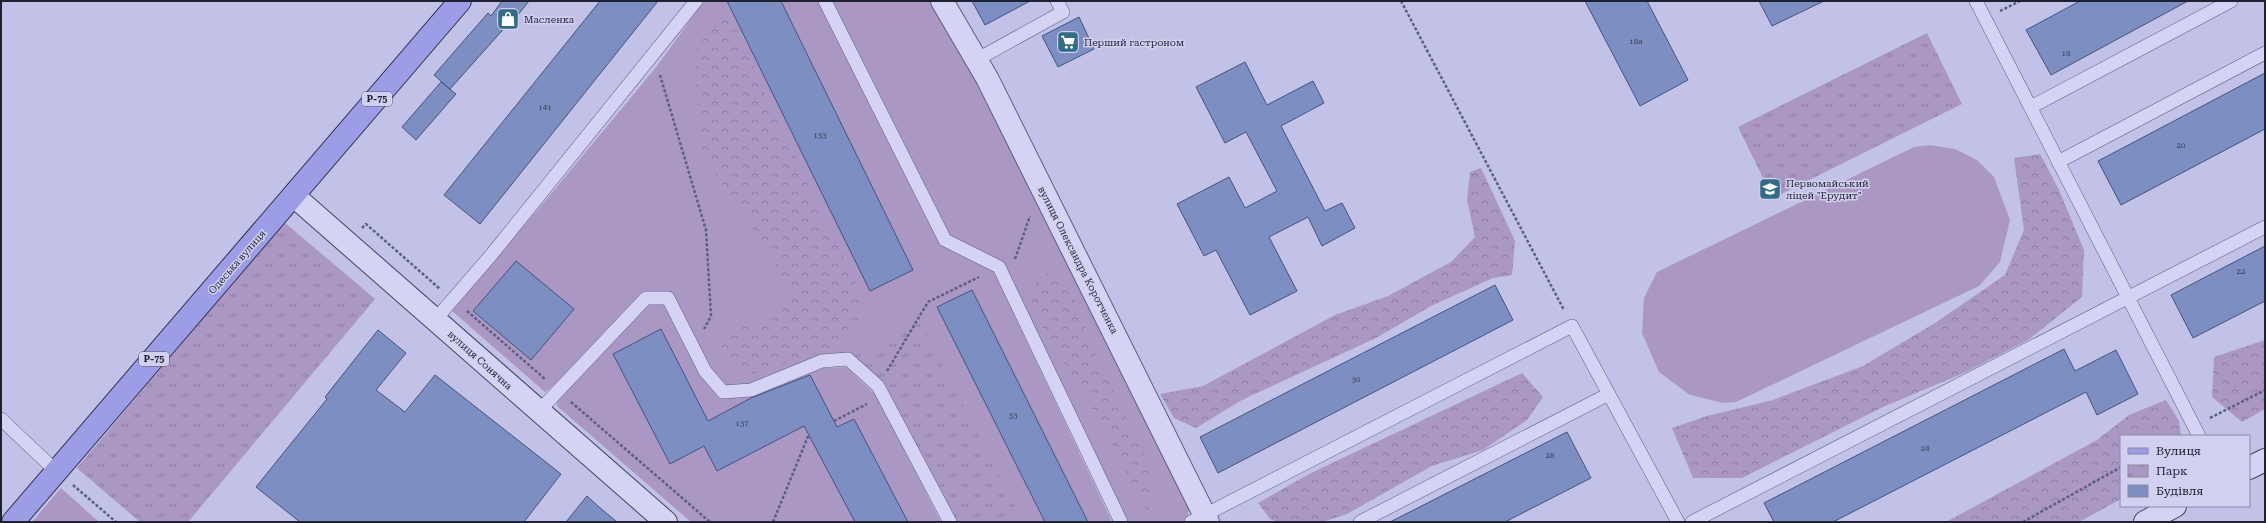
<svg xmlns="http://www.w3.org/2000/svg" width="2266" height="523" viewBox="0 0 2266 523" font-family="'Roboto Serif',serif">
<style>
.grass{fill:#ab97c4}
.forest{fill:url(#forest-crowns)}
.park{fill:url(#park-tufts)}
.building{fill:#7c8ec2;stroke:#44547b}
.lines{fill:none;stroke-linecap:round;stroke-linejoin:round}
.lane-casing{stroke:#5b607f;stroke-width:14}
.street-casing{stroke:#5b607f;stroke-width:24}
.secondary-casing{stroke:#3e4461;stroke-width:24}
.primary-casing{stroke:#2f354d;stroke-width:24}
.path{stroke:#5b607f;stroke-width:2.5;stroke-dasharray:3 2;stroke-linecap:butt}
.lane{stroke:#d4d3f4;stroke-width:13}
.street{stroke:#d4d3f4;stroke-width:22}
.secondary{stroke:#d4d3f4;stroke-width:22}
.primary{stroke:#9d9de7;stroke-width:22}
.labels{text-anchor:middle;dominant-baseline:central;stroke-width:3;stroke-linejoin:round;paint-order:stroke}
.number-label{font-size:8px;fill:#353c55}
.shield{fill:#d1d0f0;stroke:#53566a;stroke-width:1}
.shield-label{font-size:9px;font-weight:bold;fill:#1d2131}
.poi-label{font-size:10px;fill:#1d2131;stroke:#d1d0f0;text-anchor:start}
.street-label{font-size:10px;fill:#1d2131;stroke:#d1d0f0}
</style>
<defs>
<pattern id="forest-crowns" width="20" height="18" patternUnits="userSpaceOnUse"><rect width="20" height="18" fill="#ab97c4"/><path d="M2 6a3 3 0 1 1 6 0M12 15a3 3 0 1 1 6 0" fill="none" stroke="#8b7ba0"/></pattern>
<pattern id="park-tufts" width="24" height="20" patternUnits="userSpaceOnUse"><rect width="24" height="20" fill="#ab97c4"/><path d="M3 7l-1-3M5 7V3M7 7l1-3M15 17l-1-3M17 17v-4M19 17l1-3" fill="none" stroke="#8b7ba0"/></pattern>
</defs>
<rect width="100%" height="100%" fill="#c2c1e8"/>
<!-- grass -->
<path class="grass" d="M 704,1 L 821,1 L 943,244 L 993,270 L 1112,522 L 950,522 L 878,386 L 848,360 L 751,385 L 726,387 L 710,370 L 672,295 L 641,293 L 553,386 L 545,392 L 451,310 L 551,194 L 657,66 Z
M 832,1 L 935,1 L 972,65 L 1110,343 L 1189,509 L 1187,519 L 1181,522 L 1125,522 L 1003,265 L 951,237 Z
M 1930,145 L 1955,149 L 1977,160 L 1994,177 L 2010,220 L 2000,262 L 1979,286 L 1736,402 L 1723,403 L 1690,395 L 1659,372 L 1642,333 L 1644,298 L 1657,272 L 1914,147 Z
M 651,303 L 666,305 L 720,397 L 822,368 L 846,367 L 877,396 L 941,522 L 691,522 L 557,406 L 558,397 Z
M 61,488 L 99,522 L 32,522 Z"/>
<!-- forest -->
<path class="forest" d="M 731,19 L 752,61 L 775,117 L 805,172 L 819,216 L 839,245 L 857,283 L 861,314 L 853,334 L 822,352 L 751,374 L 723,358 L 721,332 L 755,322 L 780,310 L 790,292 L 770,253 L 716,175 L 701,146 L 694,52 L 715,22 Z
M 2040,154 L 2059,190 L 2084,250 L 2082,297 L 2028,340 L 1966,372 L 1883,407 L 1742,478 L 1693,478 L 1672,428 L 1707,416 L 1773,400 L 1863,366 L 1935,323 L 2005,275 L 2024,230 L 2014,158 Z
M 1481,168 L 1515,241 L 1512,275 L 1493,278 L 1431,306 L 1376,338 L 1242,400 L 1196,428 L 1174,418 L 1160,394 L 1203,386 L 1335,315 L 1388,296 L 1451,262 L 1475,237 L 1467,200 L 1470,172 Z
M 1048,273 L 1068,284 L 1094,351 L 1153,472 L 1150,518 L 1097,415 L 1063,364 L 1035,313 L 1029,288 Z
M 2265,340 L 2265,409 L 2242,422 L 2212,397 L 2214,357 Z
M 1522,373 L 1543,397 L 1527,420 L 1483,450 L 1432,466 L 1347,514 L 1322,522 L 1278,522 L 1270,519 L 1258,503 L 1309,474 Z
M 2166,400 L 2179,421 L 2181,436 L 2121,436 L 2121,499 L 2079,522 L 1946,522 L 2097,440 L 2129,415 Z"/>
<!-- park -->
<path class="park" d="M 1927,33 L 1962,104 L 1773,198 L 1738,127 Z
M 284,222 L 375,299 L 188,522 L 140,522 L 77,468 Z
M 919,320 L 1023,522 L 950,522 L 878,386 L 848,359 Z"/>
<!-- building -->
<path class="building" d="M 502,1 L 529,1 L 510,25 L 508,24 L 450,89 L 434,75 L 488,13 L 491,16 Z
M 600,1 L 658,1 L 480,224 L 444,195 Z
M 727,1 L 781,1 L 913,270 L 870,291 Z
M 972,1 L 1030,1 L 985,25 Z
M 1585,1 L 1647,1 L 1688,80 L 1640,106 Z
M 1759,1 L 1824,1 L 1772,26 Z
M 2080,1 L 2188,1 L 2051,75 L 2026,30 Z
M 1079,17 L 1094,49 L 1058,67 L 1042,36 Z
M 1245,62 L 1267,105 L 1313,81 L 1324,103 L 1281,126 L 1325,211 L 1342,203 L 1355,228 L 1322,246 L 1308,217 L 1269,237 L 1297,291 L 1250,315 L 1216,250 L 1204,256 L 1177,204 L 1229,177 L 1245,208 L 1277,191 L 1246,132 L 1225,143 L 1196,87 Z
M 2265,73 L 2265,129 L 2121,205 L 2098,161 Z
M 441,82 L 456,94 L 416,140 L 402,127 Z
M 2265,246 L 2265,301 L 2193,338 L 2171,295 Z
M 516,261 L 574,309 L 531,360 L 473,311 Z
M 1495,285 L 1513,320 L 1218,473 L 1200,437 Z
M 972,290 L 1088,522 L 1045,522 L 937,307 Z
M 661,329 L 708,421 L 751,398 L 810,375 L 837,427 L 854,419 L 908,522 L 855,522 L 804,426 L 717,471 L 704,446 L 670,464 L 613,354 Z
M 378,330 L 406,353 L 376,390 L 405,412 L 435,375 L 561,474 L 524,522 L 300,522 L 256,487 L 327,399 L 325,397 Z
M 2064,349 L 2075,371 L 2116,350 L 2138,394 L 2097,415 L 2086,392 L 1833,522 L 1774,522 L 1764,503 Z
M 1567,432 L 1591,478 L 1505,522 L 1390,522 Z
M 587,496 L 599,507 L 617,522 L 566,522 Z"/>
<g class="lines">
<!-- lane casing -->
<g class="lane-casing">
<path id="lane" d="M 825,1 L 945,240 L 999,267 L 1121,522
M 1976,1 L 2199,436
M 976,60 L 1063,12 L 1057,1
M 2031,107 L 2231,1
M 2058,162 L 2265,53
M 435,320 L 492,254 L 696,1
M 538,412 L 646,298 L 668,298 L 705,371 L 723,392 L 751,390 L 822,361 L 848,359 L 878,386 L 950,522
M 1,419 L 57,472
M 1191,522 L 1572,326 L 1678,522
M 1360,522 L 1609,394
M 1692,522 L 2265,227"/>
</g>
<!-- street casing -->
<g class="street-casing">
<path id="street" d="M 942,1 L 987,78 L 1208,522"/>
</g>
<!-- secondary casing -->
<g class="secondary-casing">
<path id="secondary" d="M 294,196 L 666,522
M 2249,468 L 2265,460
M 2145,522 L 2175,506"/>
</g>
<!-- primary casing -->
<g class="primary-casing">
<path id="primary" d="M 13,522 L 460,1"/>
</g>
<!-- path -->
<path class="path" d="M 1401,1 L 1564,310
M 2000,11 L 2020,1
M 660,75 L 706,230 L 711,316 L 704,329
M 362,228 L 366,224 L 440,289
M 1015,259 L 1030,216
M 467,311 L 545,379
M 887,371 L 928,302 L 979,277
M 571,402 L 710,522
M 2210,418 L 2265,390
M 834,421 L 867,404
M 73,485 L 116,522
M 773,522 L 809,434
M 2023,522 L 2121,467"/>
<!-- lane -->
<use href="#lane" class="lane"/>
<!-- street -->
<use href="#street" class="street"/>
<!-- secondary -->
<use href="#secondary" class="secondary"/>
<!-- primary -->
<use href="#primary" class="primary"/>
</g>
<!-- icons -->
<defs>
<g id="shop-square" transform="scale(1.15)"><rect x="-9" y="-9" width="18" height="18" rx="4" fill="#326c87" stroke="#d1d0f0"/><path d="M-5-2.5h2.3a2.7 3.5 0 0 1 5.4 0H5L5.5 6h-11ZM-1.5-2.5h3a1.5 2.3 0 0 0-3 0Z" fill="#fff"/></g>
<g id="supermarket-square" transform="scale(1.15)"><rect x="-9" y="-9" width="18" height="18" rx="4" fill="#326c87" stroke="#d1d0f0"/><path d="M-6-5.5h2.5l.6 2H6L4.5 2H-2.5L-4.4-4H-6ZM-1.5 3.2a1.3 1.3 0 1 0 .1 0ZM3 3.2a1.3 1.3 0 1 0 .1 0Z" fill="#fff"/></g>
<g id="school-square" transform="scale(1.15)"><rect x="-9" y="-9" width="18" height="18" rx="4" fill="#326c87" stroke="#d1d0f0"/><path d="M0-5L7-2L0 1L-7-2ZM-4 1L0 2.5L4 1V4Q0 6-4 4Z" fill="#fff"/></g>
</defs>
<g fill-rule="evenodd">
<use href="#shop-square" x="508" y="19"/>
<use href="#supermarket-square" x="1068" y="42"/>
<use href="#school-square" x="1770" y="189"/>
</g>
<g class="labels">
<!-- number labels -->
<g class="number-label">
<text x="1636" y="41">18а</text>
<text x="2066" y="53">18</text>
<text x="545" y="107">141</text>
<text x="820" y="135">133</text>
<text x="2181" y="145">20</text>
<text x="2241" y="271">22</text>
<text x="1356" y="379">30</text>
<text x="1013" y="415">33</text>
<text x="742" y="423">137</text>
<text x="1925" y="448">24</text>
<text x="1550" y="455">28</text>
</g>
<!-- shield labels -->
<g class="shield">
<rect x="362" y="92" width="30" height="14" rx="3"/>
<rect x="139" y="352" width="30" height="14" rx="3"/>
</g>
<g class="shield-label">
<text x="377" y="99">Р-75</text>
<text x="154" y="359">Р-75</text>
</g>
<!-- poi labels -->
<g class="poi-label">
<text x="524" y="19">Масленка</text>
<text x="1084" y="42">Перший гастроном</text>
<text x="1786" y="183">Первомайський<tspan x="1786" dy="12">ліцей "Ерудит"</tspan></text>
</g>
<!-- street labels -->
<g class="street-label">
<text transform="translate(1078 260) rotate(63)">вулиця Олександра Коротченка</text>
<text transform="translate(237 262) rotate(-49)">Одеська вулиця</text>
<text transform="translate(480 360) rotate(42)">вулиця Сонячна</text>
</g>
</g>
<!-- border -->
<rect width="2266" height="523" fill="none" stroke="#1d2131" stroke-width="4"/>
<!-- legend -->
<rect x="2120" y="435" width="130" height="72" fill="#d1d0f0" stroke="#898aa4"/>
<rect x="2128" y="448" width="20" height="6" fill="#9d9de7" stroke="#898aa4"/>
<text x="2156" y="455" font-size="12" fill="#1d2131">Вулиця</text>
<rect x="2128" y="465" width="20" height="12" fill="url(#park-tufts)" stroke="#898aa4"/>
<text x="2156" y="475" font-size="12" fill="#1d2131">Парк</text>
<rect x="2128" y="485" width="20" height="12" fill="#7c8ec2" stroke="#898aa4"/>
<text x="2156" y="495" font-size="12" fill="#1d2131">Будівля</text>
</svg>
